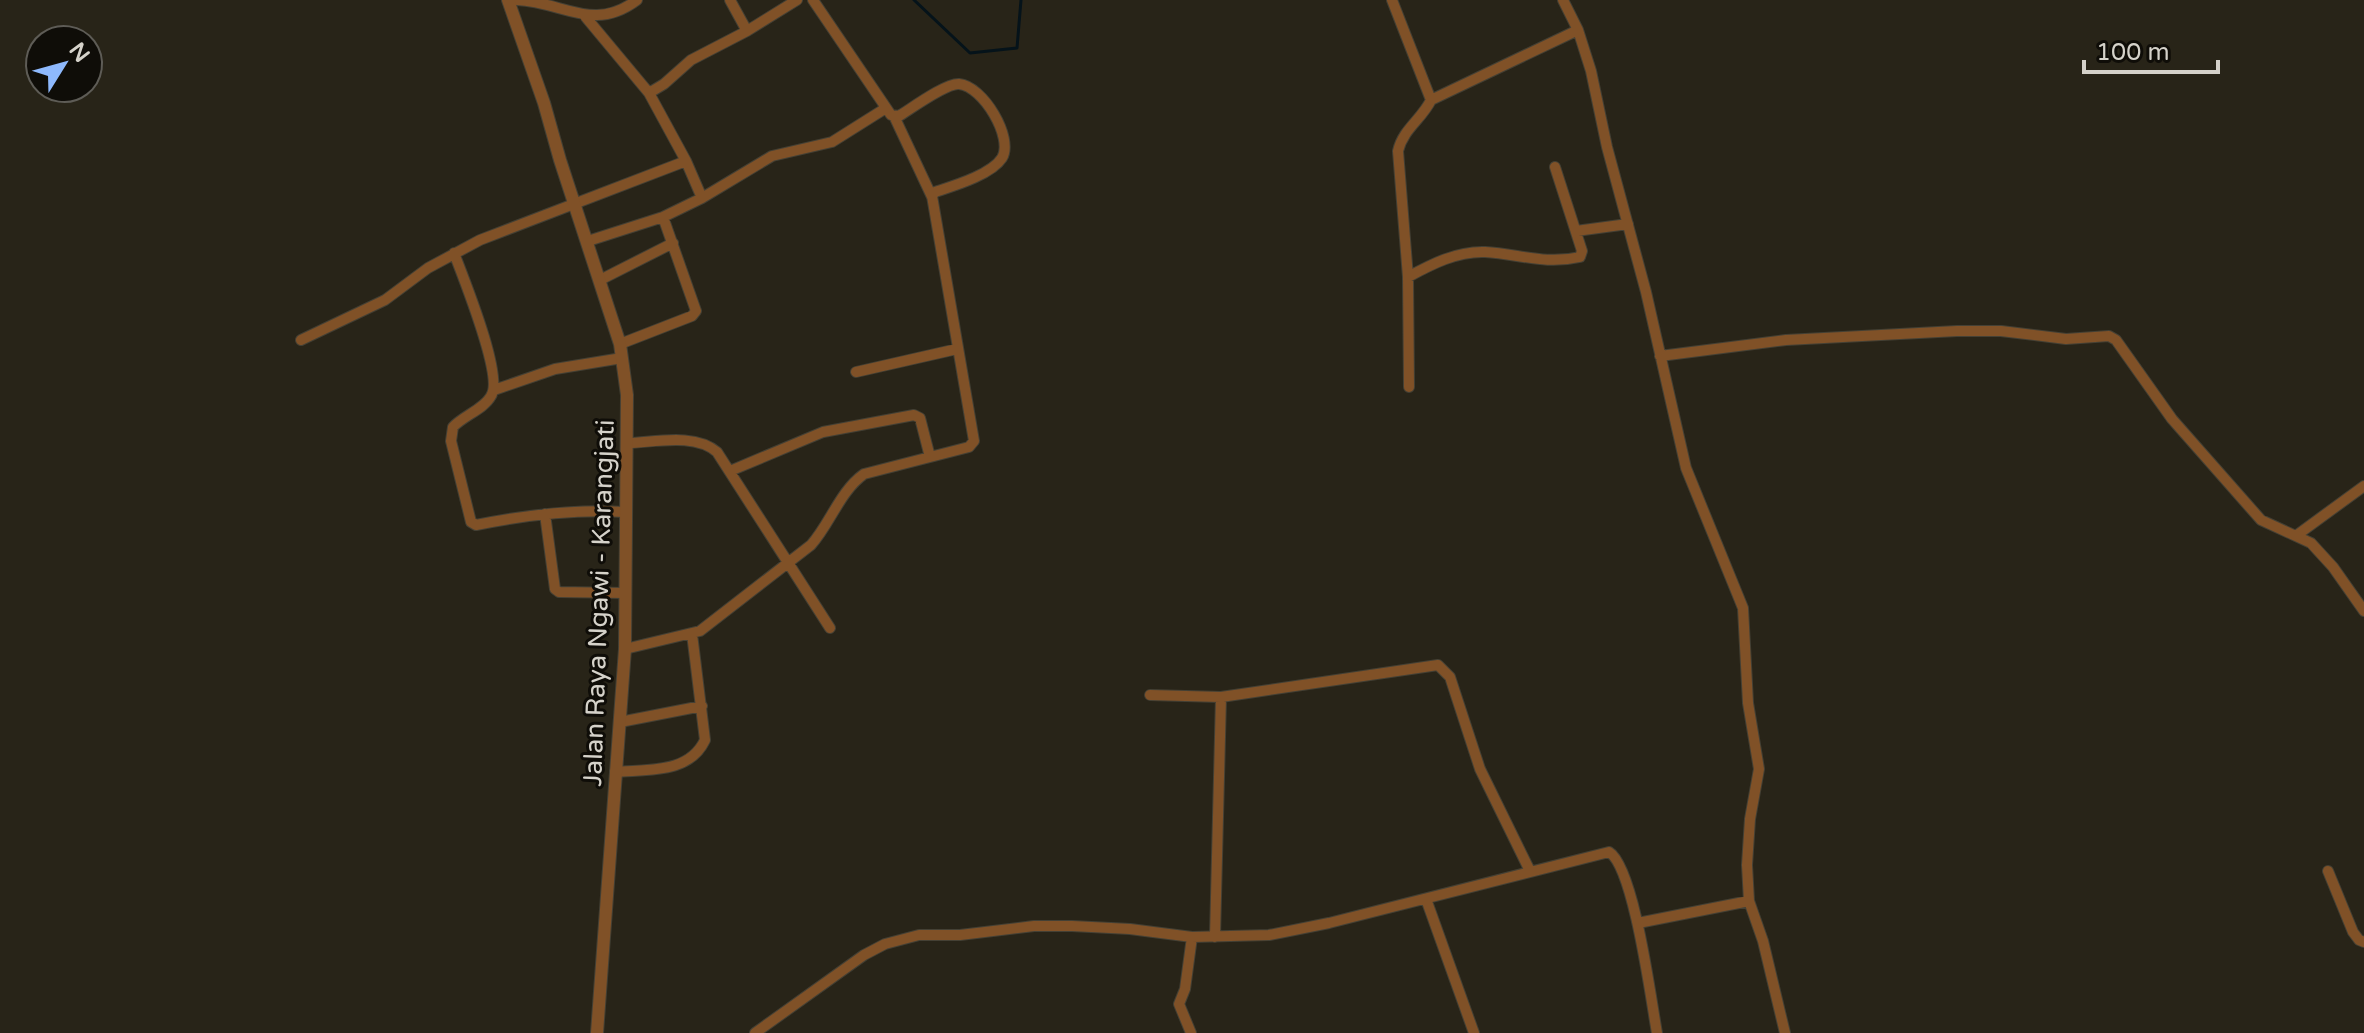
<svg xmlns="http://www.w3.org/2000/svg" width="2364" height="1033" viewBox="0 0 2364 1033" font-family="'Varela Round',sans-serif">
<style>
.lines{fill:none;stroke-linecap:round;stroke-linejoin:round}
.stream{stroke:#05131a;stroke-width:3}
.minor-casing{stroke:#444034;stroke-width:12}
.tertiary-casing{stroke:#444034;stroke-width:14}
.minor{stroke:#805127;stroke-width:10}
.tertiary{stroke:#805127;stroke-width:12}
.labels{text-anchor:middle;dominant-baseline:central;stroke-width:6;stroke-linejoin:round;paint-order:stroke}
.street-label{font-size:26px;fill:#d5d2ca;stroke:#0f0d08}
</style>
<rect width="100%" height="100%" fill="#282418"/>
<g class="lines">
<!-- stream -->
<path class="stream" d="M 914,0 L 970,53 L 1017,48 L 1021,0"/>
<!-- minor casing -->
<g class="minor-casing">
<path id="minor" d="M 517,0 C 564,2 593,33 637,0
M 730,0 L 747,31
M 1392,0 L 1431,100
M 1563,0 L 1578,30 L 1591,71 L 1607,147 L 1646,292 L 1686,468 L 1743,608 L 1748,703 L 1759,769 L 1750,819 L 1747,865 L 1749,901 L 1763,941 L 1785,1033
M 584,15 L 649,93 L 686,161 L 702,198
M 649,93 L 664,84 L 691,60 L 747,31 L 797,0
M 894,116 L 932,197
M 1576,231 L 1628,224
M 588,241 L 663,217 L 702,198 L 772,156 L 832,142 L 886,108
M 454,253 C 463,277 504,377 491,396 C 484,409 463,416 453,427 L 451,441 L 471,522 L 476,525 C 525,515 574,509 625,512
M 1408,277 C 1432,264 1457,251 1485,252 C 1519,254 1545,265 1580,257 L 1582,251 L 1555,167
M 600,280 L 673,243
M 301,340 L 385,300 L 428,268 L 480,240 L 686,161
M 620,344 L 692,316 L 696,311 L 663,217
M 1660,356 L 1786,340 L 1957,331 L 2001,331 L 2066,339 L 2109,336 L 2116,340 L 2172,419 L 2261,520 L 2311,543 L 2333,567 L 2364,611
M 856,372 L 957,349
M 1409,387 L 1408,277 L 1398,151 C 1403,129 1422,119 1431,100 L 1578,30
M 494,390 L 555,369 L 622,358
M 628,443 C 656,442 695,433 717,452 L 830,628
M 730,471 L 823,432 L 914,415 L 920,418 L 930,457
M 545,514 L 555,589 L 559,592 L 626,593
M 2297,535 L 2364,486
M 625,649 L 700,631 L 811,545 C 830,524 840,491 864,474 L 969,447 L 974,441 L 932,196 L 935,192 C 953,186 991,175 1002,158 C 1014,138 983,86 959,84 C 946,83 912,108 899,116 L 891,115 L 813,0
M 1150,695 L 1221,697
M 620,722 L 702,706
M 615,772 C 648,769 689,774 705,740 L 692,634
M 2328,871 L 2353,932 L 2359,940 L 2364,942
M 1426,899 L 1474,1033
M 1638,923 L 1749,901
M 1215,937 L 1221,697 L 1438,665 L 1450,677 L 1480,769 L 1530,871
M 755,1033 L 864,955 L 885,944 L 919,935 L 960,935 L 1034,926 L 1072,926 L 1130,929 L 1192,937 L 1269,935 L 1329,923 L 1609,852 C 1634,867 1651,1000 1657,1033
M 1191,1033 L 1179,1004 L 1185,989 L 1192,937"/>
</g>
<!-- tertiary casing -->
<g class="tertiary-casing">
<path id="tertiary" d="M 508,0 L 544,103 L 560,160 L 620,344 L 627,395 L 625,649 L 597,1033"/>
</g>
<!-- minor -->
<use href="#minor" class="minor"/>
<!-- tertiary -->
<use href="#tertiary" class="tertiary"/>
</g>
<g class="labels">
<!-- street labels -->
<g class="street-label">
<text transform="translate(599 603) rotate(-88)">Jalan Raya Ngawi - Karangjati</text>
</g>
</g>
<!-- north arrow -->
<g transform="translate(64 64) rotate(53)"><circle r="38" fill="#0f0d08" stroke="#5e5c56" stroke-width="2"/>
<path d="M0-6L14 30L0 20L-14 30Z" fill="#8eb9fd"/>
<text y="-12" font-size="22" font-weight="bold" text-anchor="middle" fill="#d5d2ca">N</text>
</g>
<!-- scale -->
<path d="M2084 60v12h134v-12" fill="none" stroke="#d5d2ca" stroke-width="4"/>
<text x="2096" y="60" font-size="24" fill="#d5d2ca" stroke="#0f0d08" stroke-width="6" paint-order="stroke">100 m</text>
</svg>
